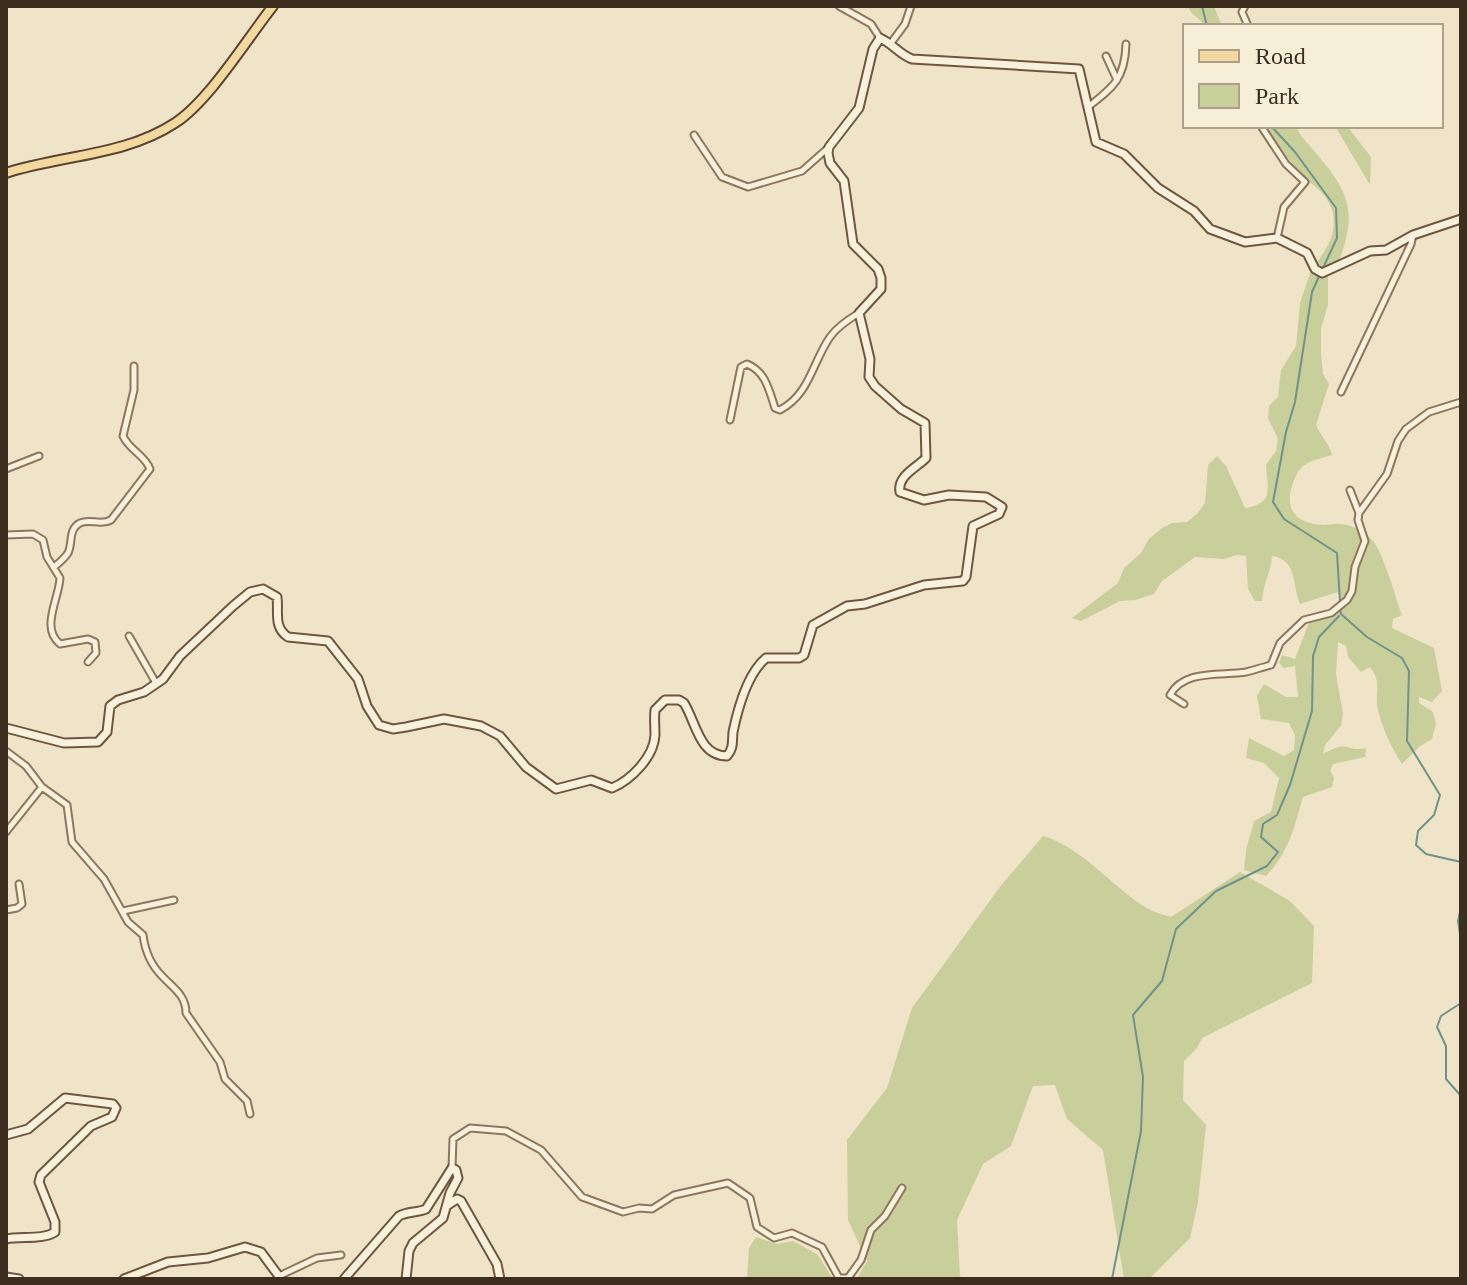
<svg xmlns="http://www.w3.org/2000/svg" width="1467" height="1285" viewBox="0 0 1467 1285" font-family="Georgia,serif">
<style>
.green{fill:#c9cf9b}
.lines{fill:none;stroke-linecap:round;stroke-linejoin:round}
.stream{stroke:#6f938a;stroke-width:2}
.street-casing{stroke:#8d765c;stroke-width:9}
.secondary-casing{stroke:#6f573f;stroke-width:11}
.primary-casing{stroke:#5b4430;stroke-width:12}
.street{stroke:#faf1dc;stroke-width:5}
.secondary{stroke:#faf1dc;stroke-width:7}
.primary{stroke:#f3d9a0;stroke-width:8}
</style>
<rect width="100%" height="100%" fill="#f0e4c8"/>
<!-- green -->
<path class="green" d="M 1188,6 L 1214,6 L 1222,26 L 1204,26 C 1200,17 1190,15 1188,6 Z
M 1263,126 L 1296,126 C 1301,138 1307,142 1314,151 C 1349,191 1358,211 1339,261 L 1327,268 L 1320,267 L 1318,261 C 1334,239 1342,216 1322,193 C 1315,185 1305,180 1298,171 C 1286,157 1276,139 1263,126 Z
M 1335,126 L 1347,126 L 1371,157 L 1370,185 Z
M 1312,267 L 1322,276 L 1328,277 L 1328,305 L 1321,329 L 1321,354 L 1323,374 L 1329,384 L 1316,425 C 1321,436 1329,443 1332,455 C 1309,462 1300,461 1292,486 C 1284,511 1298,524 1323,525 C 1329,525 1335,523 1341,524 C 1354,525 1364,532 1373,541 C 1383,552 1396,599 1402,615 L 1393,619 L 1392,628 L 1434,648 L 1442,691 L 1432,702 L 1419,697 L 1419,703 L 1433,712 L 1436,724 L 1432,739 L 1419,747 L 1402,764 C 1392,749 1382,728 1378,710 C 1374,691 1383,684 1370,667 L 1361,672 L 1348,657 L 1346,646 L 1338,642 L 1336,674 L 1343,714 L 1341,726 L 1325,745 L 1323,754 C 1351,738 1344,753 1366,748 L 1365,757 L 1333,764 L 1330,771 L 1334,778 L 1332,787 L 1303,797 C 1294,828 1289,852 1266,876 L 1244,870 L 1246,850 L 1254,821 L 1271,812 L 1279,778 L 1264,763 L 1246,758 L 1249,738 L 1284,756 L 1294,750 L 1295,735 L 1289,723 L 1261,719 L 1257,696 L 1264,684 L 1286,697 L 1298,697 L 1295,666 L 1284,668 L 1279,663 L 1282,655 L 1295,659 L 1310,620 L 1338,609 L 1340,600 L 1338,592 L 1300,604 C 1292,586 1298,560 1272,556 C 1271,572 1263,584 1262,601 L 1255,601 L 1248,589 L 1246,556 L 1237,555 L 1224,559 L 1195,557 L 1162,581 L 1154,594 L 1135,600 L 1120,601 L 1081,621 L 1072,618 L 1118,583 L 1124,568 L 1141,553 L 1149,539 L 1162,528 L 1172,523 L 1187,522 L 1198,513 L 1205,503 L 1208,465 L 1217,456 L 1226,466 L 1245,508 C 1275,504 1267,487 1266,465 L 1276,451 L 1278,439 L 1268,418 L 1269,406 L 1278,397 L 1281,370 L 1296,346 L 1300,303 Z
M 1043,836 C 1081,847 1110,884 1142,905 C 1150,911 1161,914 1171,917 L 1240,872 L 1290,901 L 1314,926 L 1312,983 L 1202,1038 L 1197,1048 L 1184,1061 L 1183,1100 L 1206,1125 L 1198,1202 L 1190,1238 L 1149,1279 L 1124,1279 L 1103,1150 L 1067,1119 L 1055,1085 L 1033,1086 L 1011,1146 L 983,1164 L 957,1220 L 960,1276 L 964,1279 L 857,1279 L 867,1261 L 848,1220 L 847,1140 L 887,1088 L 912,1008 L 999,888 Z
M 756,1237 L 777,1244 L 793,1241 L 817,1254 L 833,1279 L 747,1279 L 749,1248 Z"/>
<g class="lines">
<!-- stream -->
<path class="stream" d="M 1202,6 L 1207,26
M 1271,126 L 1295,152 L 1336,208 L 1337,238 L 1323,268
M 1320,274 L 1312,292 L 1295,402 L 1286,432 L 1273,502 L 1284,519 L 1337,553 L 1340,602
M 1340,608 L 1341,614 L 1367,637 L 1402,658 L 1409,671 L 1407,741 L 1440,795 L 1434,815 L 1418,831 L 1416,845 L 1426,854 L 1461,862
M 1461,907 L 1458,921 L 1461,940
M 1461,1003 L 1441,1016 L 1437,1027 L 1446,1046 L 1446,1079 L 1461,1096
M 1112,1279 L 1141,1131 L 1143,1077 L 1133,1015 L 1162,981 L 1176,929 L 1216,891 L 1267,866 L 1278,852 L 1261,837 L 1263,824 L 1277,815 L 1290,785 L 1312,711 L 1313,656 L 1319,637 L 1339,616"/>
<!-- street casing -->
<g class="street-casing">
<path id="street" d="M 839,6 L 871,24 L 880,38
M 1245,6 L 1242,12 L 1248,26
M 891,43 L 905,24 L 911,6
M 1106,56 L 1117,80
M 1088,107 C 1114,87 1125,78 1126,44
M 1261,126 L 1286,164 L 1305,182 L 1284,207 L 1277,238
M 694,135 L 722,177 L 748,187 L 802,171 L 828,148
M 1341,392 L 1411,244 L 1413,235
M 730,420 L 741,367 L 747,364 C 766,372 769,390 775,408 L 780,410 C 810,394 812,363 830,337 C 837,327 849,319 859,313
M 6,469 L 39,456
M 1350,490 L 1359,513
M 6,535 L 33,534 L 43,540 L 47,557 L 60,578 C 59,599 40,628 60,644 L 88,639 L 95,642 L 96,653 L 88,662
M 54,567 C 59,563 64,559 68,553 C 73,543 68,529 80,523 C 90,518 100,526 111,520 L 150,469 C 145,455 129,450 123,436 L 134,390 L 134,366
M 129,636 L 156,683
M 1184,704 L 1170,695 C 1184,669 1221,676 1246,672 C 1254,670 1263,667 1271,665 L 1280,643 L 1304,620 L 1331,613 L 1347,600 L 1352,591 L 1355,567 L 1365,541 L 1358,520 L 1359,513 L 1387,474 L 1398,441 L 1406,429 L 1429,412 L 1461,402
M 6,751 L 26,766 L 42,787 L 6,832
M 42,787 L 67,805 L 72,842 L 104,879 L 128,922 L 143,935 C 145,951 151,965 162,976 C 173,988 186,995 186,1013 L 220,1062 L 225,1079 L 247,1101 L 250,1114
M 6,910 L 17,908 L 22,904 L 19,884
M 123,911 L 174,900
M 452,1168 L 453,1139 L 470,1128 L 506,1131 L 541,1150 L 582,1197 L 623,1212 L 639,1208 L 652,1209 L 674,1195 L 728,1183 L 750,1198 L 757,1227 L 774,1238 L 792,1233 L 822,1247 L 839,1278 L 848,1278 L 861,1260 L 871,1230 L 885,1216 L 902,1188
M 279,1276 L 317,1258 L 341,1255"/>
</g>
<!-- secondary casing -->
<g class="secondary-casing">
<path id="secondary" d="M 6,728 L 64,743 L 98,742 L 107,732 L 110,706 L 118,700 L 144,692 L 163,679 L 180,656 L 233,606 L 250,592 L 263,589 L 277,597 C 279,612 273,627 288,637 L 328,641 L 358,679 L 367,706 L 379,725 L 393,729 L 406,727 L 444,719 L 481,726 L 500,736 L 526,767 L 556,789 L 591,780 L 612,788 C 631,780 654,757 655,735 C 655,726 654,719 655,710 L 665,700 L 679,700 L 684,703 C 696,722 699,756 727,756 C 734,748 732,742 733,732 C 738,708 747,674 766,658 L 799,658 L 804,655 L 813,625 L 847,606 L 865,604 L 924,585 L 963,581 L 966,577 L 973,526 L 999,514 L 1002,507 L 986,497 L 949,495 L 924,500 L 900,492 C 897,476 916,468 926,458 L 925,423 L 901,409 L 875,386 L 869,377 L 870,359 L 859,313 L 881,289 L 881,278 L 878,269 L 853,244 L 844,181 L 830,163 L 828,153 L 829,147 L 859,108 L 873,49 L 880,38 C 892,43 900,55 912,59 L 1079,69 L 1096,142 L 1124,154 L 1158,188 L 1194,211 L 1210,229 L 1245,242 L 1277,238 L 1307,253 L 1315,269 L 1322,273 L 1370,251 L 1386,250 L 1413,235 L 1461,219
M 6,1135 L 28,1129 L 65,1098 L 113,1104 L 116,1108 L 112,1117 L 91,1126 L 41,1175 L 39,1182 L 55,1222 L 55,1232 C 43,1240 21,1236 6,1239
M 448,1205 L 457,1199 L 461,1201 L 497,1264 L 500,1279
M 6,1277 L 19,1279
M 124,1279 L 168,1262 L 208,1258 L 245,1247 L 261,1252 L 281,1279
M 344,1279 L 399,1216 C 408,1211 417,1213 426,1209 L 452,1168 L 456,1170 L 458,1178 L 450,1193 L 443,1218 L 413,1243 L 409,1251 L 406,1279"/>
</g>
<!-- primary casing -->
<g class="primary-casing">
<path id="primary" d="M 6,173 C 61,155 125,156 175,123 C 209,101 247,39 273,6"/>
</g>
<!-- street -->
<use href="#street" class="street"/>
<!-- secondary -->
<use href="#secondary" class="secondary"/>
<!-- primary -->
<use href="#primary" class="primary"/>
</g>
<!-- border -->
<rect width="1467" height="1285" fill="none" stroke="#3d2e20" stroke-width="16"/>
<!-- legend -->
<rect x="1183" y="24" width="260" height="104" fill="#f7eed8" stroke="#ada18e" stroke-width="2"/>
<rect x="1199" y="50" width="40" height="12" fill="#f3d9a0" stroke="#ada18e" stroke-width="2"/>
<text x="1255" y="64" font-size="24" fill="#3d2e20">Road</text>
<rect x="1199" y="84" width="40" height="24" fill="#c9cf9b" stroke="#ada18e" stroke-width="2"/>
<text x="1255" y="104" font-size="24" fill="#3d2e20">Park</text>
</svg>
